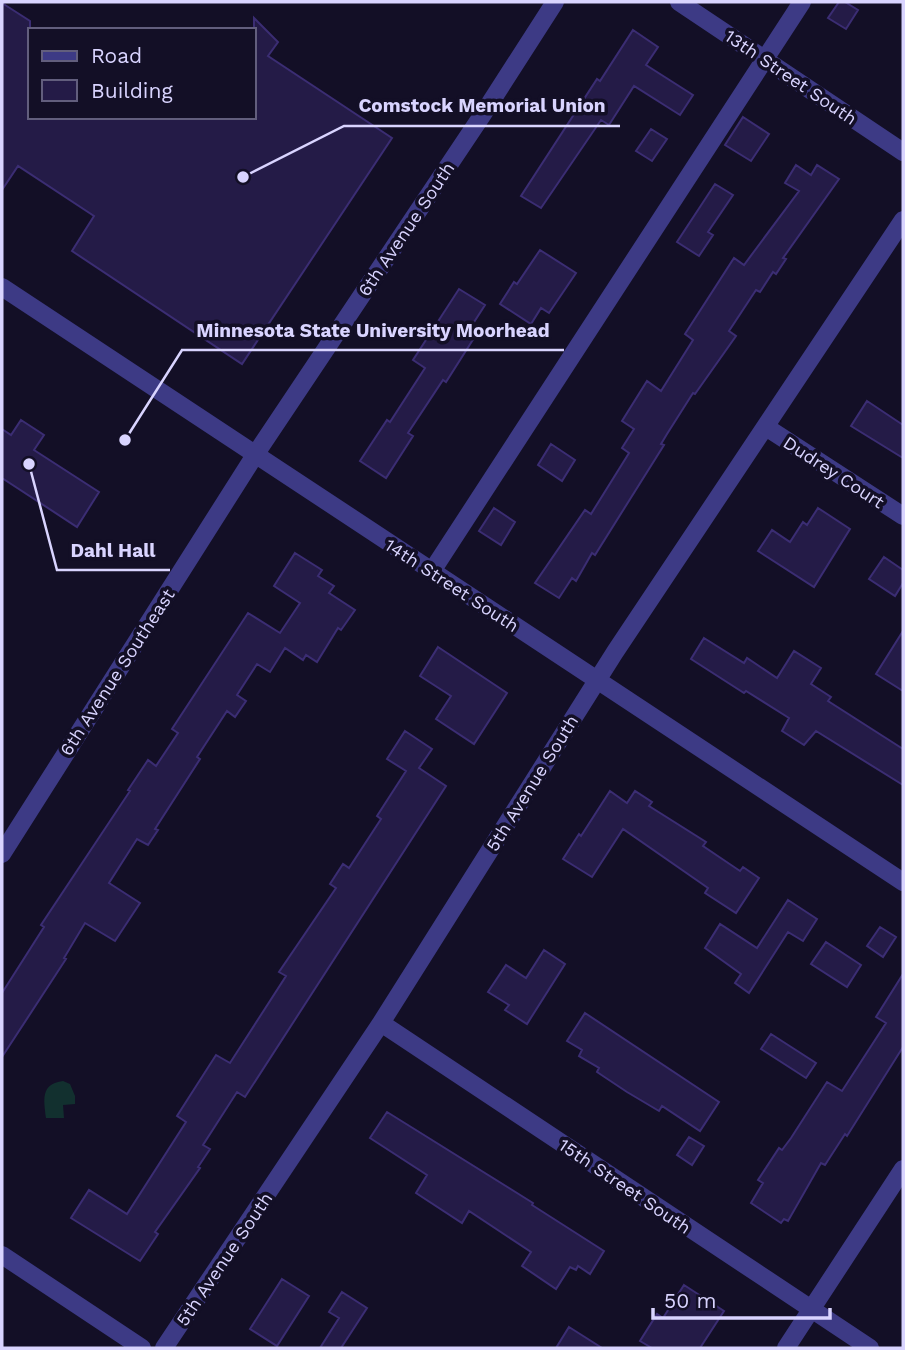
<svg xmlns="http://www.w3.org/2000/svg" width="905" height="1350" viewBox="0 0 905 1350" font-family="'Work Sans',sans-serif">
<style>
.green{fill:#12302f}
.building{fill:#241b47;stroke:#3b2d73;stroke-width:2}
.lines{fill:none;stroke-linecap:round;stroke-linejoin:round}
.minor{stroke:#3d3a85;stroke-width:18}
.labels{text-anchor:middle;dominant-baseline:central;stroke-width:7;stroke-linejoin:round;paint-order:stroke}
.street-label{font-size:18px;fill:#d9d4ff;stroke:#130f26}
.leader{fill:none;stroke:#d9d4ff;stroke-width:2.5}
.callout-dot{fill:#d9d4ff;stroke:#130f26;stroke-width:2.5}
.callout-label{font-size:19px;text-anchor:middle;font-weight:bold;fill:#d9d4ff;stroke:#130f26;stroke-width:7;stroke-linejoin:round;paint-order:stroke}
</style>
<rect width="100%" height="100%" fill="#130f26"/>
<!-- green -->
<path class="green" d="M 63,1081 L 70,1084 L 75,1096 L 75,1104 L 63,1105 L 64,1118 L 46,1118 C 44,1100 40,1084 63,1081 Z"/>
<!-- building -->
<path class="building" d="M 839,2 L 845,2 L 858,10 L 846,29 L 828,18 Z
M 2,3 L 30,21 L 30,117 L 254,117 L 254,18 L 278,42 L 268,56 L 392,138 L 242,364 L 72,251 L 94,216 L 18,166 L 2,190 Z
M 633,30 L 658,47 L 646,65 L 693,95 L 680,115 L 634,86 L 609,125 L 601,120 L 541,208 L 521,196 L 597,79 L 600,81 Z
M 743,117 L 769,134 L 751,161 L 725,145 Z
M 651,129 L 667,139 L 652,161 L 636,151 Z
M 796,165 L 811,175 L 817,165 L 839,179 L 783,258 L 786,259 L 776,274 L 773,272 L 760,292 L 756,290 L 729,331 L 736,336 L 695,394 L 693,393 L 667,434 L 661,444 L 664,445 L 595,555 L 592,553 L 576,581 L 572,578 L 559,598 L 535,583 L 585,510 L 591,514 L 629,453 L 622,448 L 634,429 L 622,421 L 647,381 L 661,391 L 693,340 L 685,334 L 734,258 L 744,265 L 799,191 L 785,183 Z
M 715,184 L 733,195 L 708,232 L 713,235 L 699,256 L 677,242 Z
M 540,250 L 576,273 L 549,313 L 541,308 L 531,324 L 500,304 L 514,282 L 517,284 Z
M 459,289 L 485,305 L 467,333 L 474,338 L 446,382 L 443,380 L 408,433 L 413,436 L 386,478 L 360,461 L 387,420 L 390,422 L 425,368 L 413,360 Z
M 867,401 L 903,425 L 903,458 L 851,426 Z
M 21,420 L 44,435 L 34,450 L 99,492 L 77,527 L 2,478 L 2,429 L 11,435 Z
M 551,444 L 575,460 L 562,481 L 538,465 Z
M 494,508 L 515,522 L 501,545 L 479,531 Z
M 818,508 L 850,529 L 814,587 L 758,551 L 772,530 L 790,542 L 803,522 L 807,525 Z
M 295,553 L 322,570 L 318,576 L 334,586 L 329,593 L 355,610 L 341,630 L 338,628 L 317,662 L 306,655 L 303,660 L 285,648 L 270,672 L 257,664 L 237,695 L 246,701 L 235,717 L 227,711 L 197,757 L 200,759 L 155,829 L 158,830 L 148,845 L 137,839 L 109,883 L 140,903 L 115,941 L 85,923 L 64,958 L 66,959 L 2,1057 L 2,993 L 44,927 L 41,925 L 130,791 L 128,790 L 148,760 L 156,766 L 178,733 L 172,729 L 248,613 L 280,633 L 300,603 L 274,586 Z
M 884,557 L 903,570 L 903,583 L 895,596 L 869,579 Z
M 903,631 L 903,691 L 876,674 Z
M 704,638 L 744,663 L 747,658 L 777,678 L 794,651 L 821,668 L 811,684 L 831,697 L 828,701 L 903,749 L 903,785 L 816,731 L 804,745 L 782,731 L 789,718 L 746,691 L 744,693 L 691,659 Z
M 438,647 L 507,693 L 474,744 L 436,719 L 451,696 L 420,676 Z
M 405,731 L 432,749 L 419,768 L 446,786 L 245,1097 L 237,1092 L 203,1145 L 210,1149 L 198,1167 L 200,1168 L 155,1232 L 158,1234 L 140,1261 L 71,1218 L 89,1190 L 127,1214 L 186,1122 L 177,1116 L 216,1055 L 230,1063 L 286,976 L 279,972 L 336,888 L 330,884 L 343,864 L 349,868 L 381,819 L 377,816 L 406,771 L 387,759 Z
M 610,791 L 627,803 L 635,791 L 652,802 L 649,806 L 706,842 L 703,846 L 740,871 L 743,867 L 759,878 L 736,913 L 705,893 L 708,888 L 623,829 L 592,877 L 563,859 L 579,834 L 581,836 Z
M 788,900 L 817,919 L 803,941 L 788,932 L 749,993 L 735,983 L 741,974 L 705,948 L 720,924 L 757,948 Z
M 880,927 L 896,937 L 883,957 L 867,946 Z
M 826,942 L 861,965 L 847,987 L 811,964 Z
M 544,950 L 565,964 L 527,1024 L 505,1010 L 509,1005 L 488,992 L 506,965 L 526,978 Z
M 903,974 L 903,1047 L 847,1136 L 845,1134 L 825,1165 L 821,1163 L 788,1221 L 784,1219 L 781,1223 L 751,1203 L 763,1183 L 758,1180 L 779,1148 L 782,1150 L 791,1138 L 827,1082 L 842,1091 L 886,1023 L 876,1017 Z
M 585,1013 L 719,1102 L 700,1131 L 662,1106 L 659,1111 L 627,1092 L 597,1072 L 599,1068 L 579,1056 L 582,1050 L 567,1041 Z
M 771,1034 L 816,1063 L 806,1078 L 761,1049 Z
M 387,1112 L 533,1203 L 532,1205 L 604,1251 L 590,1274 L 578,1266 L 576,1270 L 570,1267 L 556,1289 L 522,1266 L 531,1252 L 469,1211 L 462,1223 L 416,1193 L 427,1175 L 370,1138 Z
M 689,1137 L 704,1146 L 692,1165 L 677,1155 Z
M 282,1279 L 309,1296 L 277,1346 L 250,1329 Z
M 684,1285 L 724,1311 L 700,1348 L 652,1348 L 640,1341 L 657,1314 L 663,1318 Z
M 342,1292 L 367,1308 L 341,1348 L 320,1348 L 339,1318 L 329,1312 Z
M 569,1327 L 602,1348 L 556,1348 Z"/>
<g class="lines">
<!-- minor -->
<path class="minor" d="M 679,2 L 903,152
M 2,287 L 903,882
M 766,427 L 903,516
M 432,571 L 802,2
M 2,854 L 255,455 L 483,114 L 555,2
M 381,1023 L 870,1348
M 2,1255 L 142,1348
M 164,1348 L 381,1023 L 615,652 L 903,220
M 786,1348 L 903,1169"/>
</g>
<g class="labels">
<!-- street labels -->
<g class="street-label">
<text transform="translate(791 77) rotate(34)">13th Street South</text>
<text transform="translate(406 229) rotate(-56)">6th Avenue South</text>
<text transform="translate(834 472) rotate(33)">Dudrey Court</text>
<text transform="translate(452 585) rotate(33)">14th Street South</text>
<text transform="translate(117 672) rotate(-57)">6th Avenue Southeast</text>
<text transform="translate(532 783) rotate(-58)">5th Avenue South</text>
<text transform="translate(625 1186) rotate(34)">15th Street South</text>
<text transform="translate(224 1259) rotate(-56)">5th Avenue South</text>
</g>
</g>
<!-- callouts -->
<path class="leader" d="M243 177L344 126H620M125 440L182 350H564M29 464L57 570H170"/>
<g class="callout-dot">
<circle cx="243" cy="177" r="7"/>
<circle cx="125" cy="440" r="7"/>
<circle cx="29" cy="464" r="7"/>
</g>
<g class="callout-label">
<text x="482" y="112">Comstock Memorial Union</text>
<text x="373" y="337">Minnesota State University Moorhead</text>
<text x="113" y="557">Dahl Hall</text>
</g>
<!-- border -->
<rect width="905" height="1350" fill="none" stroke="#d9d4ff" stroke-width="7"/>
<!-- legend -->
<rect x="28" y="28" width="228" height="91" fill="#130f26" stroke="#625e7d" stroke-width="2"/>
<rect x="42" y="51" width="35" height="10" fill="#3d3a85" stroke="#625e7d" stroke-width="2"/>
<text x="91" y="63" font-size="21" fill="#d9d4ff">Road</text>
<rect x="42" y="80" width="35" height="21" fill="#241b47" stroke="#625e7d" stroke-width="2"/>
<text x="91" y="98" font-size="21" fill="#d9d4ff">Building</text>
<!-- scale -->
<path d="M653 1308v10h177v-10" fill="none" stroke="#d9d4ff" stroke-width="3.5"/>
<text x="664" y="1308" font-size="21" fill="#d9d4ff" stroke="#130f26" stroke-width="5" paint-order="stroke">50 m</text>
</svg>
